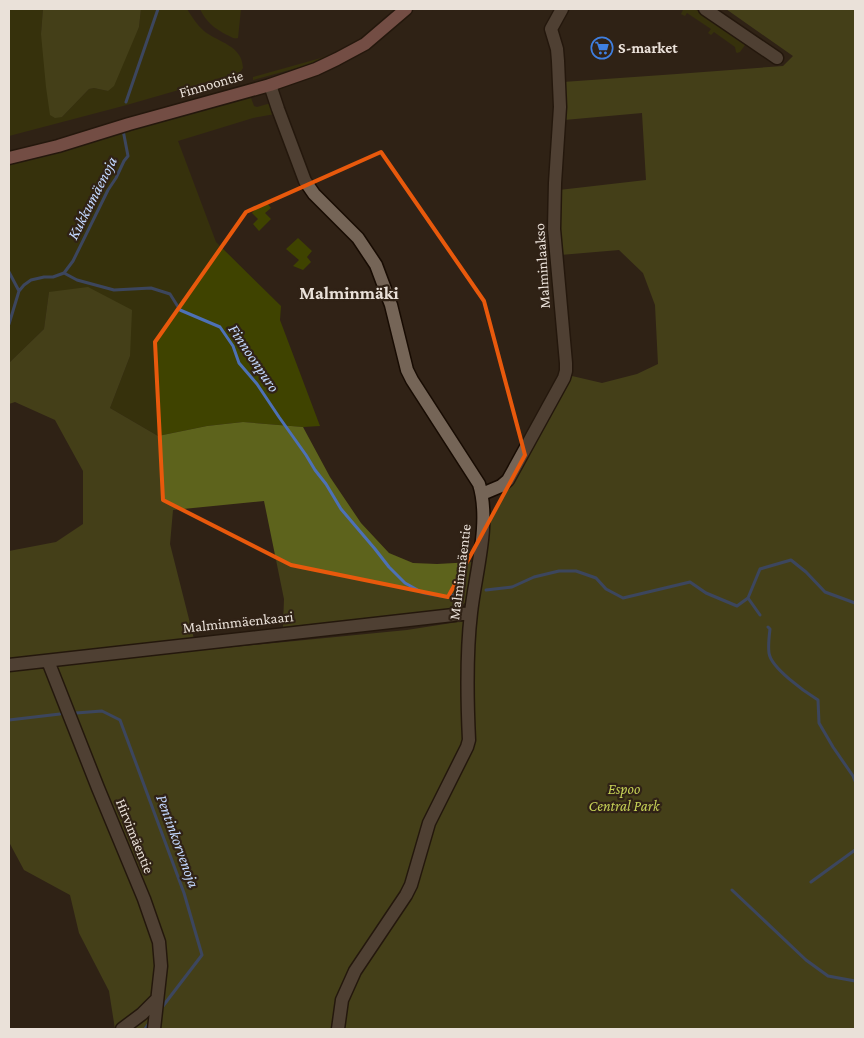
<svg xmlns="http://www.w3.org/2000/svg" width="864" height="1038" viewBox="0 0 864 1038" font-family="'Crimson Pro',serif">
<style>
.green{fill:#3f4300}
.forest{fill:#5d631c}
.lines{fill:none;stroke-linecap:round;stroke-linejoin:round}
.stream{stroke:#4d71b6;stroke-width:3}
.minor-casing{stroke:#170b02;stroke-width:15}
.major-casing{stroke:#170b02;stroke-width:15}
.minor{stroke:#756557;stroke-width:12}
.major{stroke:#c5827c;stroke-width:12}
.marked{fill:none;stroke:#e8590c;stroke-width:4;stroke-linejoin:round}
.labels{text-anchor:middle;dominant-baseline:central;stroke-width:4.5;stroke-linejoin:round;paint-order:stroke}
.poi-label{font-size:15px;font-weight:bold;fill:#eae1d9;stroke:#302216;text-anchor:start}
.street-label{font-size:15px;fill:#eae1d9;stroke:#302216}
.park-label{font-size:15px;font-style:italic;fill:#c5d056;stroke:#302216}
.water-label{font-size:16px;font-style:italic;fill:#c3d8ff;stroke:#302216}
.quarter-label{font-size:18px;font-weight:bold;fill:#eae1d9;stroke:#302216}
</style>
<rect width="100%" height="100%" fill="#302216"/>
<!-- green -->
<path class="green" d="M 9,9 L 43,9 L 41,34 L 62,117 L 89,89 L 94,88 L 108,91 L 139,27 L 141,9 L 187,9 C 192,17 197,25 204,31 C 219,43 242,45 243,68 L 241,71 L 238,73 L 123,106 L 9,136 Z
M 200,9 L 241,9 L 238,38 C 233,39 232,37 227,35 C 214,28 206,22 200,9 Z
M 681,9 L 695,9 L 744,42 L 745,45 L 740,52 L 737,53 L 736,52 L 735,47 L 714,32 L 711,35 L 708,33 L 711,29 L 687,13 L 685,16 L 681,14 L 683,10 Z
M 353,45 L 322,61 L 253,80 L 253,77 L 321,58 Z
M 249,97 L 251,98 L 254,106 L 257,107 L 271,103 L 275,114 L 253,118 L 178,141 L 216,242 L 281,306 L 280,320 L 320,426 L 303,427 L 243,422 L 207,426 L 158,436 L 110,408 L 130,356 L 49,292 L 44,329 L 9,363 L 9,163 Z
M 267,203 L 271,208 L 265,213 L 271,219 L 259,231 L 253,224 L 258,219 L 252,213 L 256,208 Z
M 298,238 L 312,251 L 307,257 L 311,262 L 303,270 L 293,266 L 299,260 L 286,249 Z"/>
<!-- forest -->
<path class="forest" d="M 43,9 L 141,9 L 139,27 L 114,86 L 108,91 L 94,88 L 89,89 L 62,117 L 55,118 L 50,115 L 46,87 L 41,34 Z
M 726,9 L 855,9 L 855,1029 L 115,1029 L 109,991 L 79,933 L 70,895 L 24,870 L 9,842 L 9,669 L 407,630 L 477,619 L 483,531 L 544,426 L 572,376 L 602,383 L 637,374 L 658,364 L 655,305 L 643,273 L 619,250 L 560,255 L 559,190 L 646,180 L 642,113 L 564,120 L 563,82 L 677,74 L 783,66 L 793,56 Z
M 88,287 L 132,310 L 130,356 L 110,408 L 158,436 L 207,426 L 243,422 L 303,427 L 330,477 L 361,523 L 389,553 L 413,563 L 437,564 L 473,562 L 468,600 L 458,609 L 283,627 L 284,599 L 264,501 L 173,510 L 170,544 L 194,639 L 9,660 L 9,551 L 56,542 L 83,524 L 83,471 L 55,420 L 15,402 L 9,404 L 9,363 L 44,329 L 49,292 Z"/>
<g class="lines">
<!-- stream -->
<path class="stream" d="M 126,102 L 158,9
M 9,272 L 19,291
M 64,273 L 77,280 L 114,290 L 151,288 L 170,294 L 180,310 L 220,327 L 233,346 L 239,363 L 257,384 L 279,417 L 306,455 L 315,470 L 326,484 L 341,509 L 375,549 L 389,567 L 405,583 L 423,593 L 446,597 L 462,593
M 9,324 L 19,291 L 24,285 L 31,280 L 44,277 L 53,277 L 64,273 L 73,261 L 108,190 L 116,178 L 124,161 L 128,156 L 123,130
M 486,590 L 512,587 L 534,577 L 559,571 L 576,571 L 596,578 L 606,589 L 623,598 L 690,582 L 706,593 L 737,606 L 748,598 L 760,569 L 791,560 L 806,572 L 825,592 L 855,603
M 748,598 L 760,615
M 768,627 L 770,629 C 769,637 768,646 769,653 C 771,668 805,692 818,700 L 819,723 L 833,747 L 853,776 L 855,781
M 76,713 L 102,711 L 120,720 L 184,893 L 202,955 L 163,1006
M 9,720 L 60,714
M 811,882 L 855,850
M 732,890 L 806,960 L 828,976 L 855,981
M 145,1029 L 149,1023"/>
<!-- minor casing -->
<g class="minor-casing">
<path id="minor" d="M 705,9 L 777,58
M 270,85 L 278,109 L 305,181 L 314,194 L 358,238 L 376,265 L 391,305 L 407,370 L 412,380 L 479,484 C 491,523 475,574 471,613 C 466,655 467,698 469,740 L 467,747 L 429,823 L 411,885 L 406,895 L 355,971 L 342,1000 L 338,1029
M 482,494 L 501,486 L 508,480 L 564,378 L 566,371 L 566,363 L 554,229 L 555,183 L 560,107 L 558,61 L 557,49 L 551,29 L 562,9
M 48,661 L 98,788 L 144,899 L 159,942 L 161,966 L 154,1029
M 9,665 L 471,613
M 122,1029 L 142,1014 L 157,999"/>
</g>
<!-- major casing -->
<g class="major-casing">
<path id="major" d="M 9,158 L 58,146 L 129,124 L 270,85 L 316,69 L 337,59 L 365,44 L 406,9"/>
</g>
<!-- minor -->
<use href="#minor" class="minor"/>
<!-- major -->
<use href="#major" class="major"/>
</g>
<!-- marked area -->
<path d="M0 0H864V1038H0ZM 381,152 L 484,301 L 525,455 L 448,597 L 291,565 L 163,500 L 155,342 L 246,212 Z" fill="#302216" fill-opacity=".55" fill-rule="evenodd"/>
<path class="marked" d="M 381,152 L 484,301 L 525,455 L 448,597 L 291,565 L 163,500 L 155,342 L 246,212 Z"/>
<!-- icons -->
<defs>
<g id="supermarket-ring" transform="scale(1.125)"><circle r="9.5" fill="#302216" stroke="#3f7fe0" stroke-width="1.5"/><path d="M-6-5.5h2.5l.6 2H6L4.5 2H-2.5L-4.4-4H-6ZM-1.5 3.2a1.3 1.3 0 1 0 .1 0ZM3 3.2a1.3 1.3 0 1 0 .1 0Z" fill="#3f7fe0"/></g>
</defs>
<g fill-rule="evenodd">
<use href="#supermarket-ring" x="602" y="48"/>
</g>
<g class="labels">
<!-- poi labels -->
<g class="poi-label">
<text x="618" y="48">S-market</text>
</g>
<!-- street labels -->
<g class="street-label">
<text transform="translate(211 84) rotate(-16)">Finnoontie</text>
<text transform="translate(542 266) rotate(-94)">Malminlaakso</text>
<text transform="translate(460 572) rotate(-83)">Malminmäentie</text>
<text transform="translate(238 622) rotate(-6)">Malminmäenkaari</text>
<text transform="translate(135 836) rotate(68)">Hirvimäentie</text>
</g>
<!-- park labels -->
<g class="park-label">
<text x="624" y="789">Espoo<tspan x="624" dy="17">Central Park</tspan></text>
</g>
<!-- water labels -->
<g class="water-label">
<text transform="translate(92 198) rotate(-63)">Kukkumäenoja</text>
<text transform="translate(254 358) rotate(56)">Finnoonpuro</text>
<text transform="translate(178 841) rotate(70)">Pentinkorvenoja</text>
</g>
<!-- quarter labels -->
<g class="quarter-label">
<text x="349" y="293">Malminmäki</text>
</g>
</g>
<!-- border -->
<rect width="864" height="1038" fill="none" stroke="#eae1d9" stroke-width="20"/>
</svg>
